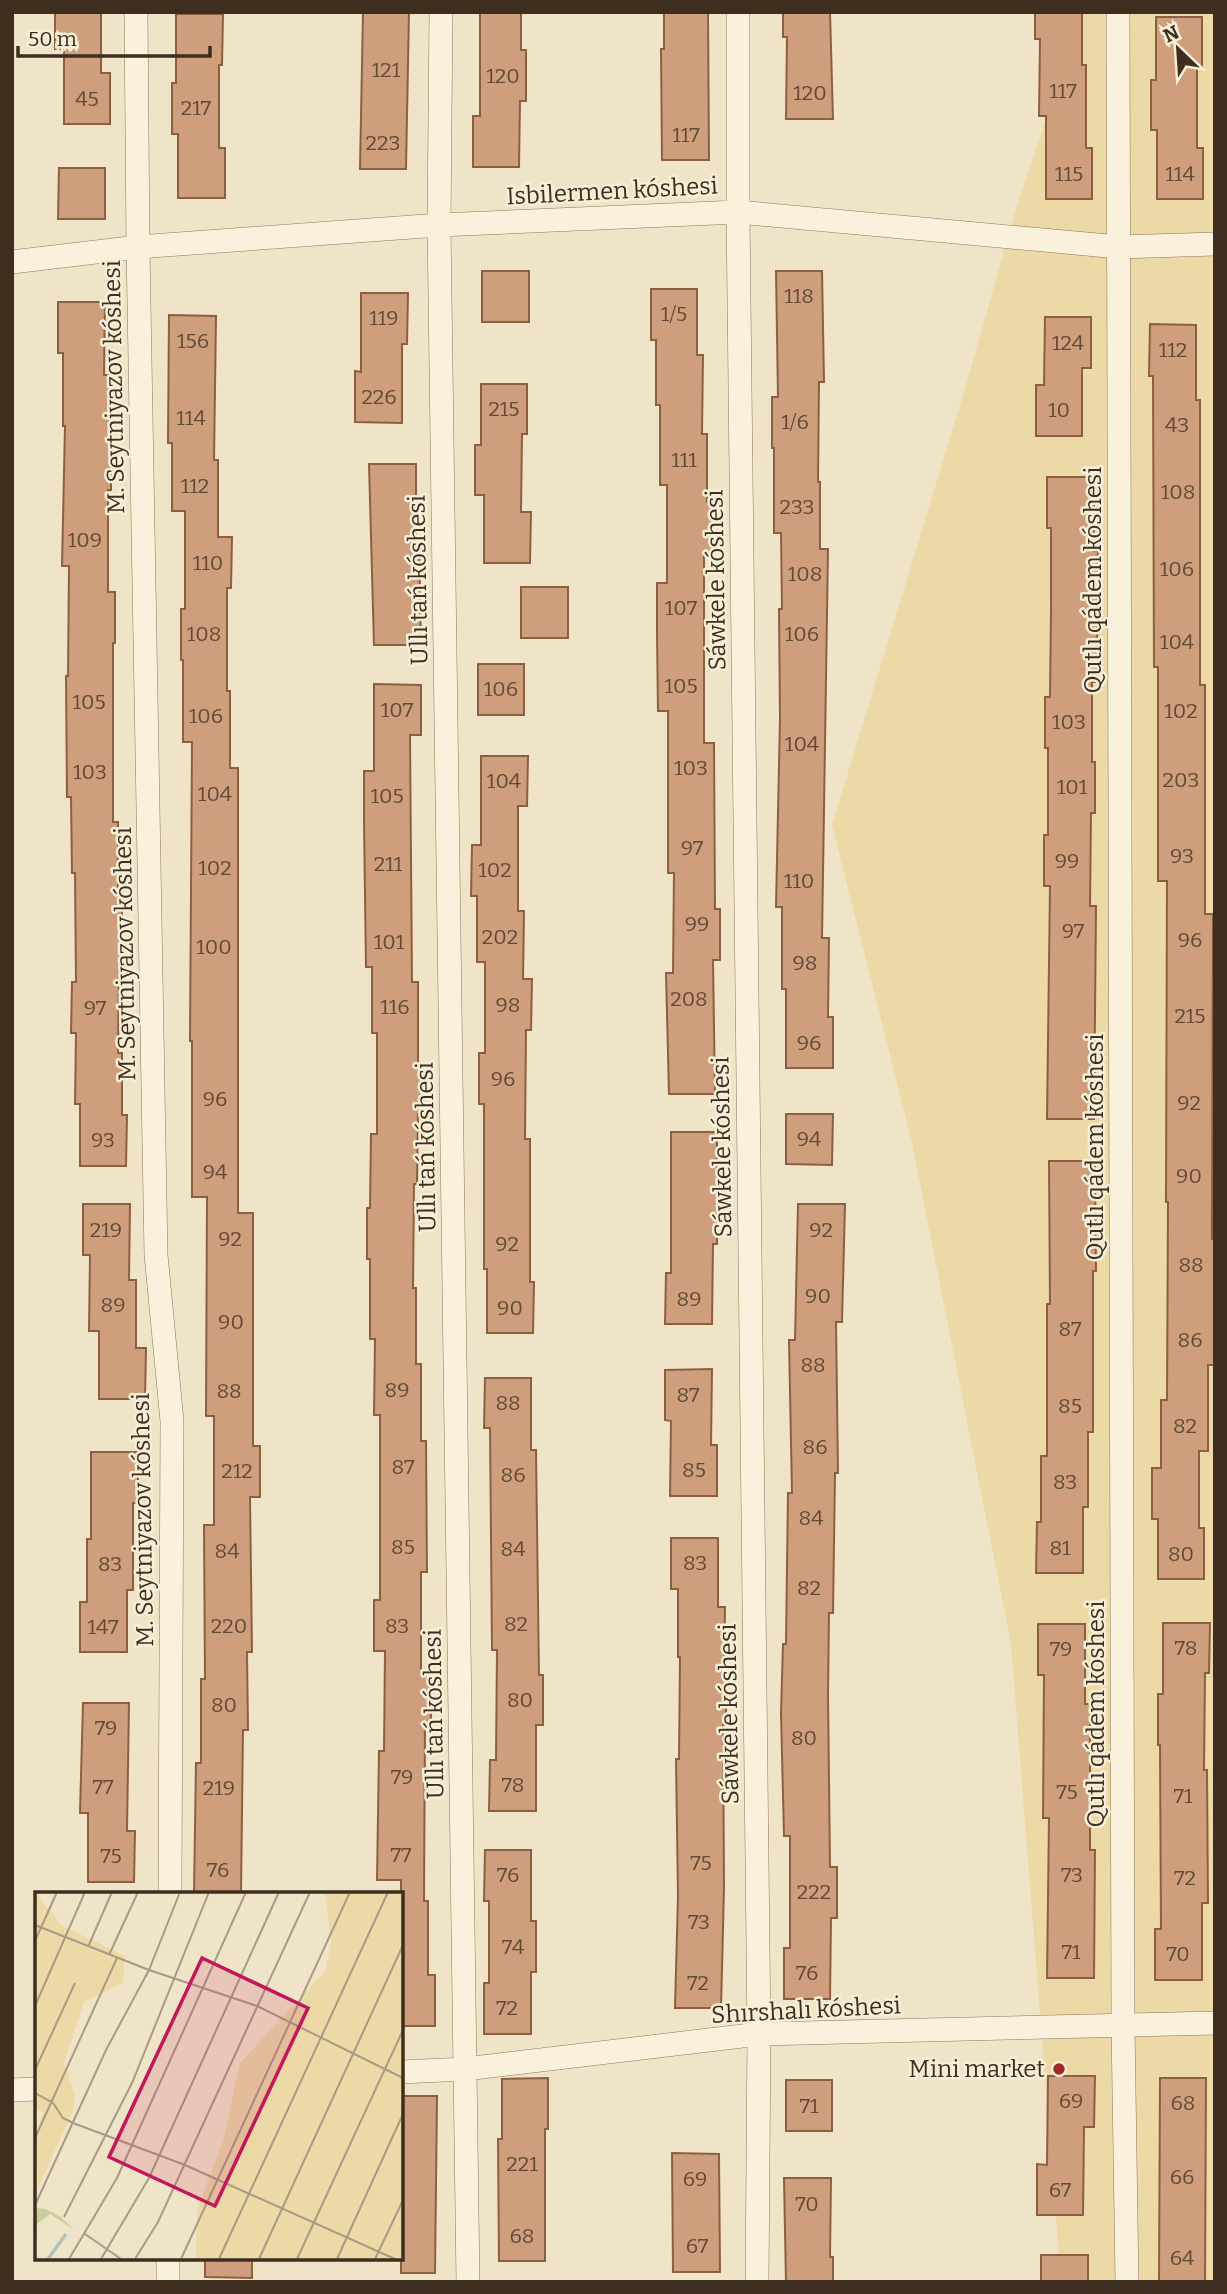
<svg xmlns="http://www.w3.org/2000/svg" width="1227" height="2294" viewBox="0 0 1227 2294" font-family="Bitter,serif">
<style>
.sand{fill:#ecd9a5}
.building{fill:#cf9f7d;stroke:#8d5f41;stroke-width:2}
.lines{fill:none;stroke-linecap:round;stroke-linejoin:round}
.minor-casing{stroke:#8d765c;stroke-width:24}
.minor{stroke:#faf1dc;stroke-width:23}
.poi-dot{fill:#9e2a2b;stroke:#f7eed8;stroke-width:2.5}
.labels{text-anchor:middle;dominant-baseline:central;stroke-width:5;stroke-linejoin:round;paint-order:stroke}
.number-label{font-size:21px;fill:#624a37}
.street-label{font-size:24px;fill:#3d2e20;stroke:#f7eed8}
.poi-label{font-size:24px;fill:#3d2e20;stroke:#f7eed8;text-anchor:end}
.inset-river{fill:none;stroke:#a9c4bc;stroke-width:3.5}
.inset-road{fill:none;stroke:#a89b85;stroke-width:2}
.view{fill:#c2185b;fill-opacity:0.15;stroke:#c2185b;stroke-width:3.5}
.inset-edge{fill:none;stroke:#3d2e20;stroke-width:3.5}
</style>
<rect width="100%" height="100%" fill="#f0e4c8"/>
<!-- sand -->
<path class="sand" d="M 1082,12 L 1215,12 L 1215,2282 L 1061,2282 L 1011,1644 L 911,1138 L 832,825 L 965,389 L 1016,209 Z"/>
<!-- building -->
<path class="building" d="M 55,12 L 101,12 L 101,73 L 110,73 L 110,124 L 64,124 L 64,49 L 55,49 Z
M 363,12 L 409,12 L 406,169 L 360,169 Z
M 480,12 L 521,12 L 521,50 L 526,50 L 526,101 L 520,101 L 519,167 L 473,167 L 473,116 L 480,116 Z
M 664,12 L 708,12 L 709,160 L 662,160 L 661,49 L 664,49 Z
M 783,12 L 830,12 L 833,119 L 786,119 L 787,37 L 783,37 Z
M 1035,12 L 1082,12 L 1082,65 L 1086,65 L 1086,148 L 1092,148 L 1092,199 L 1046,199 L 1046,116 L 1039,116 L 1040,39 L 1035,39 Z
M 176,14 L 223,14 L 222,65 L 219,65 L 219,148 L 225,148 L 225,198 L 178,198 L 178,134 L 172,134 L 172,83 L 176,83 Z
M 1156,17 L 1202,17 L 1202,68 L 1197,68 L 1197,148 L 1203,148 L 1203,199 L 1157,199 L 1157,130 L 1151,130 L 1151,80 L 1156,80 Z
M 59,168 L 105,168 L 105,219 L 58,219 Z
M 482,271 L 529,271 L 529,322 L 482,322 Z
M 776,271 L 822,271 L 824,382 L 819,382 L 818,482 L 820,482 L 820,549 L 828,549 L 822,938 L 829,938 L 828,1017 L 833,1017 L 833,1068 L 786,1068 L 786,989 L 782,989 L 782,907 L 776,907 L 780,718 L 779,609 L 782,609 L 781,533 L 774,533 L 774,448 L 772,448 L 772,397 L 778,397 Z
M 651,289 L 697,289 L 697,355 L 703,355 L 702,434 L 707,434 L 707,502 L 713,502 L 713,553 L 704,553 L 704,743 L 714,743 L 715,909 L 720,909 L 720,960 L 713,960 L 715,1094 L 669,1094 L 666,973 L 673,973 L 674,873 L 668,873 L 668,711 L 658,711 L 657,634 L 657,583 L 667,583 L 667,485 L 660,485 L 660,405 L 656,405 L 656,340 L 651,340 Z
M 361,293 L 408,293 L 407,344 L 402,344 L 402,423 L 355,422 L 355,371 L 361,372 Z
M 58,302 L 105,302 L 104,375 L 109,375 L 109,439 L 111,439 L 111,490 L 108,490 L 108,592 L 115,592 L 115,643 L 113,643 L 113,822 L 118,822 L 118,911 L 122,911 L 122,962 L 119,962 L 118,1053 L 122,1053 L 122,1115 L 127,1115 L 126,1166 L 80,1166 L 80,1104 L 75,1104 L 76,1033 L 71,1033 L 72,982 L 76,982 L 75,873 L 72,873 L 71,797 L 67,797 L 66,676 L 68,676 L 69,566 L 62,566 L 65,426 L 63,426 L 63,353 L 58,353 Z
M 169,315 L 216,316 L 214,460 L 218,460 L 218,537 L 232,537 L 231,588 L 227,588 L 227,691 L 230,691 L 230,768 L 238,768 L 238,1213 L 253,1213 L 253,1446 L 260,1446 L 260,1497 L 250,1497 L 252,1652 L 247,1652 L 248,1730 L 243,1730 L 241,1893 L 194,1893 L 196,1763 L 201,1763 L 201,1679 L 205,1679 L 204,1525 L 214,1525 L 214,1416 L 206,1416 L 207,1197 L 192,1197 L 192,1041 L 190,1041 L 192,742 L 183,742 L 183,660 L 181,660 L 181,609 L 185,609 L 185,511 L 172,511 L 172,443 L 168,443 Z
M 1045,317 L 1091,317 L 1091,368 L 1082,368 L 1082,436 L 1036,436 L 1036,385 L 1044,385 Z
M 1150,324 L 1196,325 L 1196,400 L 1200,400 L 1200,685 L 1205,685 L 1205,914 L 1213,914 L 1212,1239 L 1215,1239 L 1214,1365 L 1208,1365 L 1208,1451 L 1199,1451 L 1199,1528 L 1204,1528 L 1204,1579 L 1158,1579 L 1158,1519 L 1152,1519 L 1152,1468 L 1161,1468 L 1161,1400 L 1167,1400 L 1168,1202 L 1166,1202 L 1167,881 L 1158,881 L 1158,667 L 1154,667 L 1153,376 L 1149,376 Z
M 481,384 L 527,384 L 527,434 L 522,434 L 521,512 L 531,512 L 530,563 L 484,563 L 484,495 L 475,495 L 475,445 L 481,445 Z
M 369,464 L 416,464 L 416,536 L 419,536 L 421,645 L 374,645 Z
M 1047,477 L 1094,477 L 1094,551 L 1098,551 L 1097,682 L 1092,682 L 1092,762 L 1095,762 L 1095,813 L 1091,813 L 1090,906 L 1096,906 L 1094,1119 L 1047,1119 L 1050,886 L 1044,886 L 1044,835 L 1048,835 L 1048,748 L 1045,748 L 1045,697 L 1050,697 L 1051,613 L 1051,528 L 1047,528 Z
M 521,587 L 568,587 L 568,638 L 521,638 Z
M 478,664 L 524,664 L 524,715 L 478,715 Z
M 374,684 L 421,685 L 421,735 L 410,735 L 412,982 L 418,982 L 418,1063 L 424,1063 L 423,1114 L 418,1114 L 417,1184 L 414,1184 L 413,1288 L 416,1288 L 416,1364 L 421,1364 L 421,1441 L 426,1441 L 427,1572 L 421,1572 L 421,1672 L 431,1672 L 431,1723 L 425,1723 L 424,1901 L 428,1901 L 428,1975 L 435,1975 L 435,2026 L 401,2026 L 401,1880 L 377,1880 L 379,1751 L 384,1751 L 385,1651 L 374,1651 L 374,1600 L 380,1600 L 380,1415 L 374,1415 L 375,1339 L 370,1339 L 370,1259 L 367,1259 L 367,1208 L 370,1208 L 371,1134 L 377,1134 L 377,1033 L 372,1033 L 372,967 L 366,967 L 364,821 L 364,771 L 374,771 Z
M 481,756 L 528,756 L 527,806 L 518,806 L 518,911 L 524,911 L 523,979 L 532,979 L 531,1030 L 526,1030 L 525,1139 L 530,1139 L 530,1282 L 534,1282 L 533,1333 L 487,1333 L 487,1269 L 484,1269 L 484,1104 L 479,1104 L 479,1053 L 485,1053 L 485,962 L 477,962 L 477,896 L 471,896 L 472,845 L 481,845 Z
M 786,1114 L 833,1114 L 832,1165 L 786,1164 Z
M 671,1132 L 717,1132 L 717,1244 L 713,1244 L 712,1324 L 665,1324 L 666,1273 L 671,1273 Z
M 1049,1161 L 1095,1161 L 1096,1271 L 1093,1271 L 1093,1432 L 1088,1432 L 1088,1507 L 1083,1507 L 1083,1573 L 1036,1573 L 1037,1522 L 1041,1522 L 1041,1456 L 1047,1456 L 1047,1304 L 1050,1304 Z
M 83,1204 L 130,1204 L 129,1280 L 136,1280 L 136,1348 L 146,1348 L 145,1399 L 99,1399 L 99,1331 L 89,1331 L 90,1255 L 83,1255 Z
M 798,1204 L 845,1204 L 842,1322 L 836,1322 L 838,1473 L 835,1473 L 833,1613 L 829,1613 L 828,1694 L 830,1867 L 837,1867 L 837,1918 L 831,1918 L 830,1999 L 784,1999 L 784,1948 L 790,1948 L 790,1836 L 784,1836 L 781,1713 L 783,1644 L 786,1644 L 788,1493 L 792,1493 L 789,1340 L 795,1340 Z
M 712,1369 L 711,1445 L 717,1445 L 717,1496 L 670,1496 L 671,1421 L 665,1420 L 665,1370 Z
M 485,1378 L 531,1378 L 531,1450 L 536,1450 L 539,1675 L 543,1675 L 543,1725 L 536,1725 L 536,1811 L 489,1811 L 490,1760 L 496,1760 L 497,1650 L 492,1650 L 490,1428 L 484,1428 Z
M 91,1452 L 138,1452 L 138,1503 L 133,1503 L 133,1590 L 127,1590 L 127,1652 L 80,1652 L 80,1602 L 87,1602 L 87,1539 L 91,1539 Z
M 671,1538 L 718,1538 L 718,1607 L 725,1607 L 724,1674 L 726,1674 L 726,1725 L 723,1725 L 724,1888 L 721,2008 L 675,2008 L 678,1896 L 676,1759 L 679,1759 L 680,1657 L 678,1657 L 678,1589 L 671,1589 Z
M 1163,1623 L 1210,1623 L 1209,1673 L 1205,1673 L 1204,1770 L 1207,1770 L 1208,1903 L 1202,1903 L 1202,1980 L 1155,1980 L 1155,1929 L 1161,1929 L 1160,1745 L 1158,1745 L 1158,1694 L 1163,1694 Z
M 1038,1624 L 1085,1624 L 1085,1704 L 1090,1704 L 1090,1850 L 1095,1850 L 1094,1978 L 1047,1978 L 1049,1818 L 1043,1818 L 1044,1675 L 1038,1675 Z
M 83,1703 L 129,1703 L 127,1831 L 135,1831 L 134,1882 L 88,1882 L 88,1813 L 80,1813 Z
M 485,1850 L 531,1850 L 531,1921 L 536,1921 L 536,1972 L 531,1972 L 531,2034 L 484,2034 L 484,1983 L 489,1983 L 489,1901 L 484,1901 Z
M 1048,2076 L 1095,2076 L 1094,2127 L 1084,2127 L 1083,2215 L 1037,2215 L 1037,2164 L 1047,2165 Z
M 548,2078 L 548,2129 L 545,2129 L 545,2261 L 499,2261 L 498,2139 L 502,2139 L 502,2079 Z
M 1160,2078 L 1206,2078 L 1205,2282 L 1159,2282 Z
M 786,2080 L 832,2080 L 832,2131 L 786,2131 Z
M 401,2096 L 437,2096 L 435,2273 L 401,2273 Z
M 672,2153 L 719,2154 L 720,2272 L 673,2272 Z
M 784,2178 L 831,2178 L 830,2257 L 833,2257 L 833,2282 L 786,2282 Z
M 1041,2255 L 1088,2255 L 1088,2282 L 1041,2282 Z
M 205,2257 L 252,2257 L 252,2278 L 205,2277 Z"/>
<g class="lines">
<!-- minor casing -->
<g class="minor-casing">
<path id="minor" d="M 136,12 L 138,247 L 156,1255 L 172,1421 L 170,1893
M 441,12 L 439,225 L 468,2282
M 738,12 L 738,212 L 759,2034 L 757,2282
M 1118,12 L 1123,2026 L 1127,2282
M 12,262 L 138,247 L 439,225 L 738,212 L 1119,247 L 1215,244
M 401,2072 L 465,2069 L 759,2034 L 1215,2023
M 12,2090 L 37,2089
M 168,2282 L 168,2257"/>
</g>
<!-- minor -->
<use href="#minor" class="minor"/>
</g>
<!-- markers -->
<circle class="poi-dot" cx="1059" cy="2069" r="7"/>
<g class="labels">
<!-- number labels -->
<g class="number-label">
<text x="386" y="70">121</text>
<text x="503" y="76">120</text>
<text x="1063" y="91">117</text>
<text x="810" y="93">120</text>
<text x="87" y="99">45</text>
<text x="196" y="108">217</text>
<text x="686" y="135">117</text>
<text x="383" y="143">223</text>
<text x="1069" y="174">115</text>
<text x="1180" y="174">114</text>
<text x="799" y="296">118</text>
<text x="674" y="314">1/5</text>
<text x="384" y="318">119</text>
<text x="193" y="341">156</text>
<text x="1068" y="343">124</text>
<text x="1173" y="350">112</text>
<text x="379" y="397">226</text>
<text x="504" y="409">215</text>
<text x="1059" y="410">10</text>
<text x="191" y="418">114</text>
<text x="795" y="422">1/6</text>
<text x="1177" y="425">43</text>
<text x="684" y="460">111</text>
<text x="195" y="486">112</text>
<text x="1178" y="492">108</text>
<text x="797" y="507">233</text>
<text x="85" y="540">109</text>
<text x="208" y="563">110</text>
<text x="1177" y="569">106</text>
<text x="805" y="574">108</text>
<text x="681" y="608">107</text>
<text x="204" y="634">108</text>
<text x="802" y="634">106</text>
<text x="1177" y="642">104</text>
<text x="681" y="686">105</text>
<text x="501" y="689">106</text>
<text x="89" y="702">105</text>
<text x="397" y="710">107</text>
<text x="1181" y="711">102</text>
<text x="206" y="716">106</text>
<text x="1069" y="722">103</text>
<text x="802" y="744">104</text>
<text x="691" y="768">103</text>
<text x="90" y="772">103</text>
<text x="1181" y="780">203</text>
<text x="504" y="781">104</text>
<text x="1072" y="787">101</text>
<text x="215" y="794">104</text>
<text x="387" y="796">105</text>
<text x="692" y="848">97</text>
<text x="1182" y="856">93</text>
<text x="1067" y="861">99</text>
<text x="388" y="864">211</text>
<text x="215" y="868">102</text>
<text x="495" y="870">102</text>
<text x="799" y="881">110</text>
<text x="697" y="924">99</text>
<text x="1073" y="931">97</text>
<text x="500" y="937">202</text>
<text x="1190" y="940">96</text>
<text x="389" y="942">101</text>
<text x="214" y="947">100</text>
<text x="805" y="963">98</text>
<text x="689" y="999">208</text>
<text x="508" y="1005">98</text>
<text x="395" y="1007">116</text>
<text x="95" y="1008">97</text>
<text x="1190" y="1016">215</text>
<text x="809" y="1043">96</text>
<text x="503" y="1079">96</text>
<text x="215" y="1099">96</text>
<text x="1189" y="1103">92</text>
<text x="809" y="1139">94</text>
<text x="103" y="1140">93</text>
<text x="215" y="1172">94</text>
<text x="1189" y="1176">90</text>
<text x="106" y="1230">219</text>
<text x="821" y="1230">92</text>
<text x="230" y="1239">92</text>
<text x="507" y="1244">92</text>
<text x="1191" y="1265">88</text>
<text x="818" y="1296">90</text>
<text x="689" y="1299">89</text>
<text x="113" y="1305">89</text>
<text x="510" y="1308">90</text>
<text x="231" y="1322">90</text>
<text x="1070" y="1329">87</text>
<text x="1190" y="1340">86</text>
<text x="813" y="1365">88</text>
<text x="397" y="1390">89</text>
<text x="229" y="1391">88</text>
<text x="688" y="1395">87</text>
<text x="508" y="1403">88</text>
<text x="1070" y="1406">85</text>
<text x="1185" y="1426">82</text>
<text x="815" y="1447">86</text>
<text x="403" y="1467">87</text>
<text x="694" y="1470">85</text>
<text x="237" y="1471">212</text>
<text x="513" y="1475">86</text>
<text x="1065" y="1482">83</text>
<text x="811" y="1518">84</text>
<text x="403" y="1547">85</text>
<text x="1060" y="1548">81</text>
<text x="513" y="1549">84</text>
<text x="227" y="1551">84</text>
<text x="1181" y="1554">80</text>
<text x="695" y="1563">83</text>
<text x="110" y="1564">83</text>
<text x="809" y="1588">82</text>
<text x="516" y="1624">82</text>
<text x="229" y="1626">220</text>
<text x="397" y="1626">83</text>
<text x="103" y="1627">147</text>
<text x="1186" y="1648">78</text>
<text x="1061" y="1649">79</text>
<text x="520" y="1700">80</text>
<text x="224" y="1705">80</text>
<text x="106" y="1728">79</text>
<text x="804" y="1738">80</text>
<text x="402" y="1777">79</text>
<text x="513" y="1785">78</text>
<text x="103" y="1787">77</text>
<text x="219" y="1788">219</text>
<text x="1067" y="1792">75</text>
<text x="1183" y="1796">71</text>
<text x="401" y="1855">77</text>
<text x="111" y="1856">75</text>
<text x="701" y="1863">75</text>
<text x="218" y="1870">76</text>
<text x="508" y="1875">76</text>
<text x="1072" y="1875">73</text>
<text x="1185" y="1878">72</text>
<text x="814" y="1892">222</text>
<text x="699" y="1922">73</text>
<text x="513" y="1947">74</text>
<text x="1071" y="1952">71</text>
<text x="1178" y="1954">70</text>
<text x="807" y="1973">76</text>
<text x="698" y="1983">72</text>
<text x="507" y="2008">72</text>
<text x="1071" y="2101">69</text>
<text x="1183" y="2103">68</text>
<text x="809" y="2106">71</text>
<text x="522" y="2164">221</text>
<text x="1182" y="2177">66</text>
<text x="695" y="2179">69</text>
<text x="1060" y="2190">67</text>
<text x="807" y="2204">70</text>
<text x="522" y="2236">68</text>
<text x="697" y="2246">67</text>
<text x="1182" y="2258">64</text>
</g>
<!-- street labels -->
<g class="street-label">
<text transform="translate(612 191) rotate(-3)">Isbilermen kóshesi</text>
<text transform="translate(114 387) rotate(-91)">M. Seytniyazov kóshesi</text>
<text transform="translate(418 580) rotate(-91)">Ullı tań kóshesi</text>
<text transform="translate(716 580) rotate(-91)">Sáwkele kóshesi</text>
<text transform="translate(1093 580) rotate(-90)">Qutlı qádem kóshesi</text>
<text transform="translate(125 954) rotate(-91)">M. Seytniyazov kóshesi</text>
<text transform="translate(426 1147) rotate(-91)">Ullı tań kóshesi</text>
<text transform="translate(722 1147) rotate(-91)">Sáwkele kóshesi</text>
<text transform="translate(1095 1147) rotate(-90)">Qutlı qádem kóshesi</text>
<text transform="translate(143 1520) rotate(-91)">M. Seytniyazov kóshesi</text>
<text transform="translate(434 1714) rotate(-91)">Ullı tań kóshesi</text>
<text transform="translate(729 1714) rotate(-91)">Sáwkele kóshesi</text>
<text transform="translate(1096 1714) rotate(-90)">Qutlı qádem kóshesi</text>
<text transform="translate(806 2010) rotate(-3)">Shırshalı kóshesi</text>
</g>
<!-- poi labels -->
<g class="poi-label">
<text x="1045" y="2069">Mini market</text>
</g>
</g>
<!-- overview -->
<g transform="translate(35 1892)">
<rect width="368" height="368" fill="#f0e4c8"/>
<path d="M 0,316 L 10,317 L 26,325 L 38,337 L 15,322 L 2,332 L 0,359 Z" fill="#c9cf9b"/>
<path d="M 0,0 L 26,33 L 90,64 L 88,91 L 49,110 L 29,171 L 40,202 L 38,218 L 3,296 L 0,246 L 8,220 L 0,217 ZM 290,0 L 367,0 L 367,367 L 161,367 L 162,318 L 188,249 L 205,171 L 290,79 L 296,52 Z" fill="#ecd9a5"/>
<path class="inset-river" d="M 13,367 L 31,342"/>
<path class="inset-road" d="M 0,33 L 114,78 L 222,114 L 368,186M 0,49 L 22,0M 53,55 L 77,0M 74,63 L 103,0M 0,114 L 50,0M 0,178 L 40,91M 0,201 L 18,211 L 28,226 L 38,231 L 150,273 L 360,367M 0,246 L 82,66M 1,311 L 71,158 L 114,78 L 145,0M 29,325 L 97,191 L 174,0M 50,342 L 86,367M 34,367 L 82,286 L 211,0M 66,367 L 114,286 L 244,0M 100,367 L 123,330 L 275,0M 146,367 L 315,0M 184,367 L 353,0M 224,367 L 368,53M 262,367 L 368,138M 302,367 L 368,222M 340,367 L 368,308"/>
<path class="view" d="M 167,66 L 273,116 L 180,314 L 74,265 Z"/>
<rect width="368" height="368" class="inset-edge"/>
</g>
<!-- border -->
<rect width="1227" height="2294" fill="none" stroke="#3d2e20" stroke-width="28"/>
<!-- north arrow -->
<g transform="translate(1178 49) rotate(335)" stroke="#f7eed8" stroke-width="5" paint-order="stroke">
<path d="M0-5L12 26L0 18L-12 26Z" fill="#3d2e20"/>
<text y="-10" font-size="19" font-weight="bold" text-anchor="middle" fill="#3d2e20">N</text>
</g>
<!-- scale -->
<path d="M18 46v10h192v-10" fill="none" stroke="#3d2e20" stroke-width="3.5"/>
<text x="28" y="46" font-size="21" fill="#3d2e20" stroke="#f7eed8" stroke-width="5" paint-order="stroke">50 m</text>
</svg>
